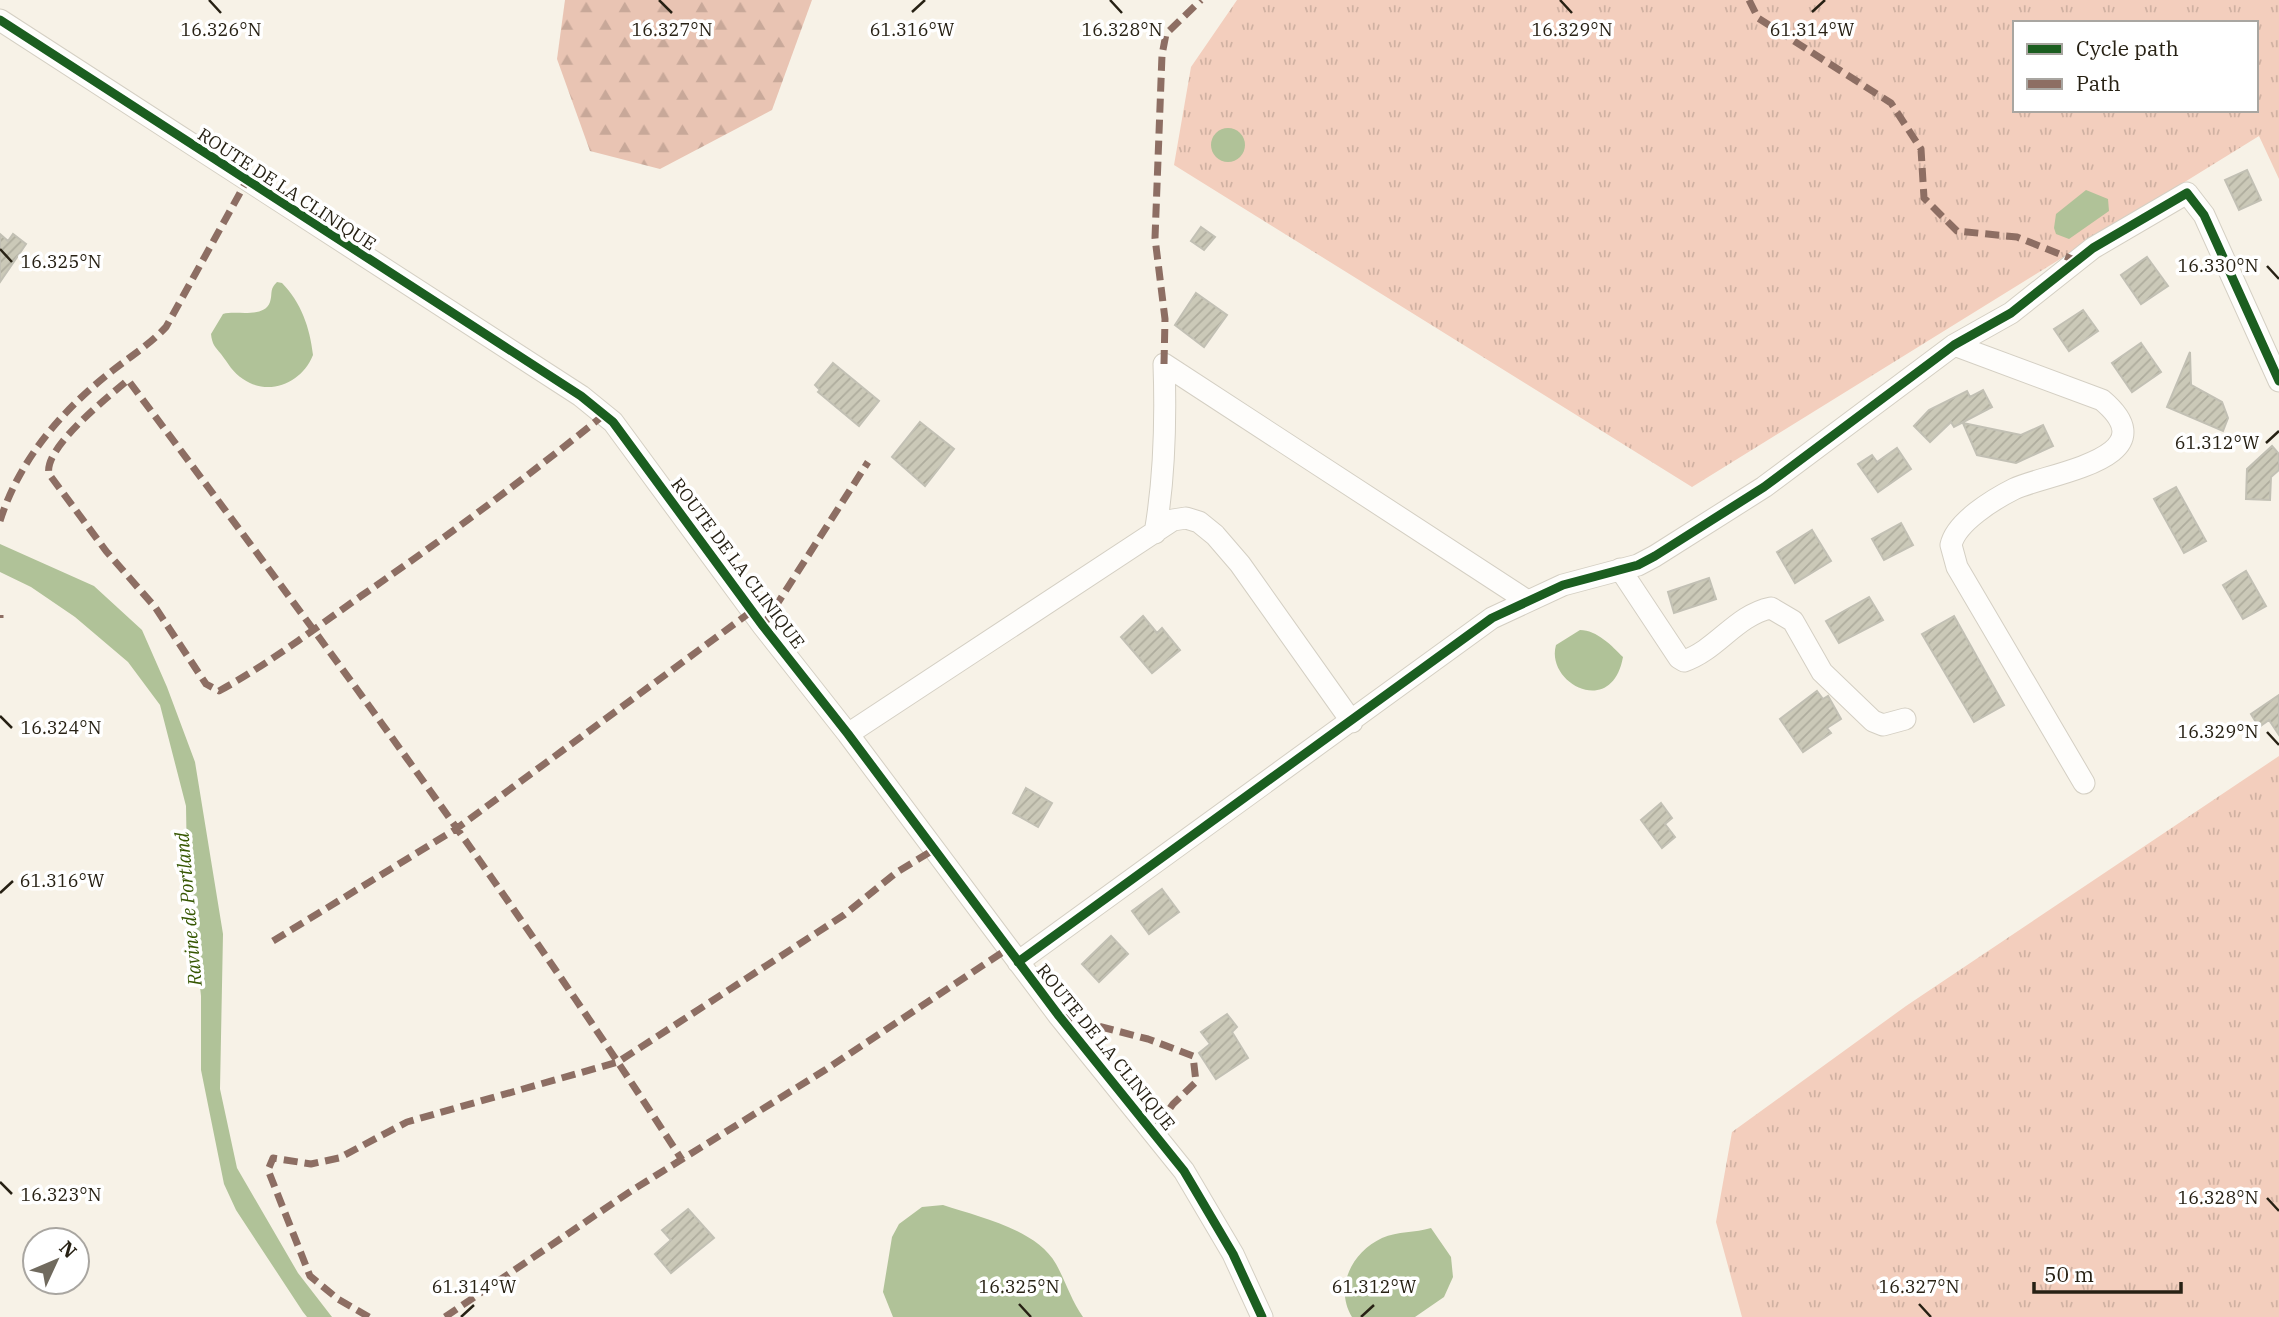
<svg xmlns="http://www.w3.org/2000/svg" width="2279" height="1317" viewBox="0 0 2279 1317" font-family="'IBM Plex Serif',serif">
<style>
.grass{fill:url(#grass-tufts);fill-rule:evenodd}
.forest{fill:url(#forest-firs)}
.water{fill:#b0c298}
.building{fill:url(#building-hatch);stroke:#c2c0b4;stroke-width:2}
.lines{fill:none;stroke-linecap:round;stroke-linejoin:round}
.minor-casing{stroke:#d4cfc3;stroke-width:23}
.minor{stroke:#fefdfb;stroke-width:21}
.quiet{stroke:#8d6e63;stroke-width:7;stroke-dasharray:14 7;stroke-linecap:butt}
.cycleway-casing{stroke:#fff;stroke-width:13}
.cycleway{stroke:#1b5e20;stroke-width:9}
.ticks{fill:none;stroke:#272114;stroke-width:2.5}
.labels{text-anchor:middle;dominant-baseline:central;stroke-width:7;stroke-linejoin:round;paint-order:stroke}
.street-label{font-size:18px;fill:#272114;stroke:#fff}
.water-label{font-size:19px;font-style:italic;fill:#355600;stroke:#fff}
.ticks-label{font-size:18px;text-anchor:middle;fill:#272114;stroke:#fff;stroke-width:7;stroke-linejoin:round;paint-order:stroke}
</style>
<defs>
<pattern id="grass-tufts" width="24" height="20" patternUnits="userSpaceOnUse" patternTransform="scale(1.75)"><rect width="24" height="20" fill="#f3cebd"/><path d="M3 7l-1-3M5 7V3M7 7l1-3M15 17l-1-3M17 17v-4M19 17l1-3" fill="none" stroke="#d0b1a2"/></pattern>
<pattern id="forest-firs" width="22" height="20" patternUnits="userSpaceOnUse" patternTransform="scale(1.75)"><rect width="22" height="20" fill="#e9c4b3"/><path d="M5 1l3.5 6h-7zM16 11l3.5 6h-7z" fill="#c8a899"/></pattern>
<pattern id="building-hatch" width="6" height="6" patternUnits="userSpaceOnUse" patternTransform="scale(1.75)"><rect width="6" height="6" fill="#cbc9b8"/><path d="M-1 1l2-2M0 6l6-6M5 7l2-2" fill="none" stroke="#aeac9d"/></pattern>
</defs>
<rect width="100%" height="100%" fill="#f7f2e7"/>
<!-- grass -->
<path class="grass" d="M 1237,0 L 2279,0 L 2279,179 L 2259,136 L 1692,487 L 1174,165 L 1191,67 ZM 2015,23 L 2256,23 L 2256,110 L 2015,110 Z
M 2279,756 L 2279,1317 L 1742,1317 L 1716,1222 L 1732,1132 L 1906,1006 Z"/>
<!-- forest -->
<path class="forest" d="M 565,0 L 812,0 L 772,110 L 660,169 L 590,151 L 557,59 Z"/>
<!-- water -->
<path class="water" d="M1211 145a17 17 0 1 1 34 0a17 17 0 1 1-34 0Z
M 2086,190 L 2108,199 L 2109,211 L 2069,239 L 2056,234 L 2054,228 L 2056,214 Z
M 277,282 L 282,283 C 301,302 310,328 313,355 C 302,383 269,397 243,379 C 233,373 228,363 221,354 C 215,347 212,344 211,334 L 223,314 C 236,310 264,319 270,302 C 273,293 269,290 277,282 Z
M 0,544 L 94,586 L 142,630 L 167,687 L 195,762 L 223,934 L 220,1089 L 237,1168 L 298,1273 L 332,1317 L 307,1317 L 303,1312 L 236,1210 L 224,1184 L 201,1070 L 201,996 L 187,867 L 186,806 L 160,705 L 128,662 L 75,617 L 31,587 L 0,572 Z
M 1580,630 C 1597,630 1612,646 1623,657 C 1612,719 1545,683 1556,645 Z
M 943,1205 C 979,1217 1036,1229 1056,1264 C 1066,1282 1071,1300 1083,1317 L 893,1317 L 883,1292 L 892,1237 L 899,1224 L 922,1207 Z
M 1431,1228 L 1451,1257 L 1453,1277 L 1444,1297 L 1415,1317 L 1352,1317 C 1334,1287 1352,1252 1382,1238 C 1398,1231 1415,1233 1431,1228 Z"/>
<!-- building -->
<path class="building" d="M 2247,170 L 2261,200 L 2239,210 L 2225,180 Z
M 1201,227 L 1215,237 L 1204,250 L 1191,241 Z
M 0,234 L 8,241 L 13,234 L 26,244 L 0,282 Z
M 2147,257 L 2168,286 L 2141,304 L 2121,275 Z
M 1196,293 L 1227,315 L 1204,347 L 1175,325 Z
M 2083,310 L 2098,331 L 2069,351 L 2054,329 Z
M 2141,343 L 2161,372 L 2132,392 L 2112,363 Z
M 2190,352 L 2191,385 L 2222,402 L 2228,418 L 2223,431 L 2167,407 Z
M 833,363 L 879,401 L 859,426 L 818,392 L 820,390 L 815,385 Z
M 1983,390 L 1992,407 L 1954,427 L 1951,422 L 1930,442 L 1914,426 L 1929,410 L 1967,391 L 1970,397 Z
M 920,422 L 954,449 L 925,486 L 892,457 Z
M 1963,423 L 2021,435 L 2043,425 L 2053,446 L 2016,463 L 1977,455 Z
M 2272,446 L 2279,454 L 2279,470 L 2271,477 L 2270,500 L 2246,499 L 2247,469 Z
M 1897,448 L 1911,469 L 1878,492 L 1858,464 L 1872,455 L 1877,462 Z
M 2176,487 L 2206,541 L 2184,553 L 2154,499 Z
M 1901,523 L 1913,545 L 1884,560 L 1872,539 Z
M 1812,530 L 1831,561 L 1795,583 L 1777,552 Z
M 2246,571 L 2266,606 L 2243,619 L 2223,585 Z
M 1709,578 L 1716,599 L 1674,613 L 1668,592 Z
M 1869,597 L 1883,620 L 1839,643 L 1826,621 Z
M 1143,616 L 1157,633 L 1162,628 L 1180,650 L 1152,673 L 1121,637 Z
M 1954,616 L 2004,705 L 1974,722 L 1922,634 Z
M 1817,691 L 1823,699 L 1828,696 L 1841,719 L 1827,728 L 1831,733 L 1803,752 L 1780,719 Z
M 2279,695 L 2279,735 L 2269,720 L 2259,727 L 2251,714 Z
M 1026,788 L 1052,803 L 1038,827 L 1013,813 Z
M 1661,803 L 1672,818 L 1665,824 L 1675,837 L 1662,848 L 1641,820 Z
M 1162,889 L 1179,912 L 1149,934 L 1132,911 Z
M 1111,936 L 1128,954 L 1099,982 L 1082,964 Z
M 1227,1014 L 1237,1027 L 1232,1032 L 1248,1058 L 1216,1079 L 1199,1053 L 1210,1044 L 1201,1032 Z
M 688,1209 L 714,1238 L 671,1273 L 655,1254 L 671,1240 L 662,1230 Z"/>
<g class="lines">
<!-- minor casing -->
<g class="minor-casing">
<path id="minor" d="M 0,20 L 581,396 L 613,422 L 763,626 L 848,734 L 1059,1016 L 1184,1171 L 1233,1254 L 1262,1317
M 1954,345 L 2102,400 C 2172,459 2047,473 2014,489 C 1994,499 1956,522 1951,545 L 1957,567 L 2084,783
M 1164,364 L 1526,600
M 1155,533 C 1165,476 1166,421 1164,364
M 1620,569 L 1679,658 L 1684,661 C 1717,650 1736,615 1771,608 L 1793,621 L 1822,672 L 1873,721 L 1883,725 L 1905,719
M 848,734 L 1173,520 L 1186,518 L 1199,522 L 1215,535 L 1240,564 L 1352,722
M 1018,962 L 1492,618 L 1563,585 L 1638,565 L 1655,556 L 1764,487 L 1954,345 L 2011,313 L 2093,248 L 2187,193 L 2204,215 L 2279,381"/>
</g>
<!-- minor -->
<use href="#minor" class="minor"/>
<!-- quiet -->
<path class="quiet" d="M 1749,0 L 1758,18 L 1891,103 L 1921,149 L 1924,198 L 1957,231 L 2017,237 L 2077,261
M 1164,364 L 1165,319 L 1155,238 L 1162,55 L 1166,34 L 1201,0
M 605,414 C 526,478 445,538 361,596 C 314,629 270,663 219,691 L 206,684 L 155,607 L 106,551 L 49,474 C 43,448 108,397 128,380 C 319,635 509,892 682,1160
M 0,521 C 19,460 62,410 112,371 C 131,356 149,345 166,327 L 246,182
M 0,615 L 0,618
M 763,626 L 868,462
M 273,941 L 456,829 L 752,611
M 1059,1016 L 1148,1039 L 1193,1056 L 1196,1082 L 1173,1104 L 1154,1131
M 369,1317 L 338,1299 L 310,1276 L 268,1170 L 273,1158 L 311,1164 L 339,1158 L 407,1122 L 618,1062 L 844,915 L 897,872 L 935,849
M 445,1317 L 631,1191 L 825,1070 L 1009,948"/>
<!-- cycleway casing -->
<g class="cycleway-casing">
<path id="cycleway" d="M 0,20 L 581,396 L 613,422 L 763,626 L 848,734 L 1059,1016 L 1184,1171 L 1233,1254 L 1262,1317
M 1018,962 L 1492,618 L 1563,585 L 1638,565 L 1655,556 L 1764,487 L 1954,345 L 2011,313 L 2093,248 L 2187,193 L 2204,215 L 2279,381"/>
</g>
<!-- cycleway -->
<use href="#cycleway" class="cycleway"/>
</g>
<!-- ticks -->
<path class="ticks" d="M 209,0 L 221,13M 659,0 L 672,13M 1110,0 L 1122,13M 1560,0 L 1572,13M 912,12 L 925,0M 1812,12 L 1825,0M 0,249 L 12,262M 2267,266 L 2279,279M 2266,443 L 2279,431M 0,716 L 12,728M 2267,732 L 2279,745M 0,893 L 13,881M 0,1182 L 12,1194M 2267,1198 L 2279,1211M 1019,1304 L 1031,1317M 1919,1304 L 1931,1317M 461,1317 L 474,1305M 1361,1317 L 1374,1305"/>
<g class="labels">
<!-- street labels -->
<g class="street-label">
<text transform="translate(287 189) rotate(33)">ROUTE DE LA CLINIQUE</text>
<text transform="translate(738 563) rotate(53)">ROUTE DE LA CLINIQUE</text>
<text transform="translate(1106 1047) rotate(51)">ROUTE DE LA CLINIQUE</text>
</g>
<!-- water labels -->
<g class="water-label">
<text transform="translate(188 909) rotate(-95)">Ravine de Portland</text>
</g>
</g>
<g class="ticks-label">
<text x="912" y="36">61.316°W</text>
<text x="1812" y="36">61.314°W</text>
<text x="221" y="36">16.326°N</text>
<text x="672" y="36">16.327°N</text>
<text x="1122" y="36">16.328°N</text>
<text x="1572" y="36">16.329°N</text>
<text x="61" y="268">16.325°N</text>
<text x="2218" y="272">16.330°N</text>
<text x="2217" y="449">61.312°W</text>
<text x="61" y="734">16.324°N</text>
<text x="2218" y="738">16.329°N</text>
<text x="62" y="887">61.316°W</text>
<text x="61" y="1201">16.323°N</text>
<text x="2218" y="1204">16.328°N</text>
<text x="1019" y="1293">16.325°N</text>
<text x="1919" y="1293">16.327°N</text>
<text x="474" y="1293">61.314°W</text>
<text x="1374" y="1293">61.312°W</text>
</g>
<!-- legend -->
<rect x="2013" y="21" width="245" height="91" fill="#ffffff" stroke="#a9a6a1" stroke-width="2"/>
<rect x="2027" y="44" width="35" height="10" fill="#1b5e20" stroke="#a9a6a1" stroke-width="2"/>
<text x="2076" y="56" font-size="21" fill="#272114">Cycle path</text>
<rect x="2027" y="79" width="35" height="10" fill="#8d6e63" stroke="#a9a6a1" stroke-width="2"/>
<text x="2076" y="91" font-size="21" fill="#272114">Path</text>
<!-- north arrow -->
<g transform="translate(56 1261) rotate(46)"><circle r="33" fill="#ffffff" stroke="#a9a6a1" stroke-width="2"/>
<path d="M0-5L12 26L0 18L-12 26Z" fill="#706a5e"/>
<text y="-10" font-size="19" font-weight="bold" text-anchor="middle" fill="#272114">N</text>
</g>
<!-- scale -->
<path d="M2034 1282v10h147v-10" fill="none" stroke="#272114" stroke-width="3.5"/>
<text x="2044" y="1282" font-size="21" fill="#272114" stroke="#ffffff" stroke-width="5" paint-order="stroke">50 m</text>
</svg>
